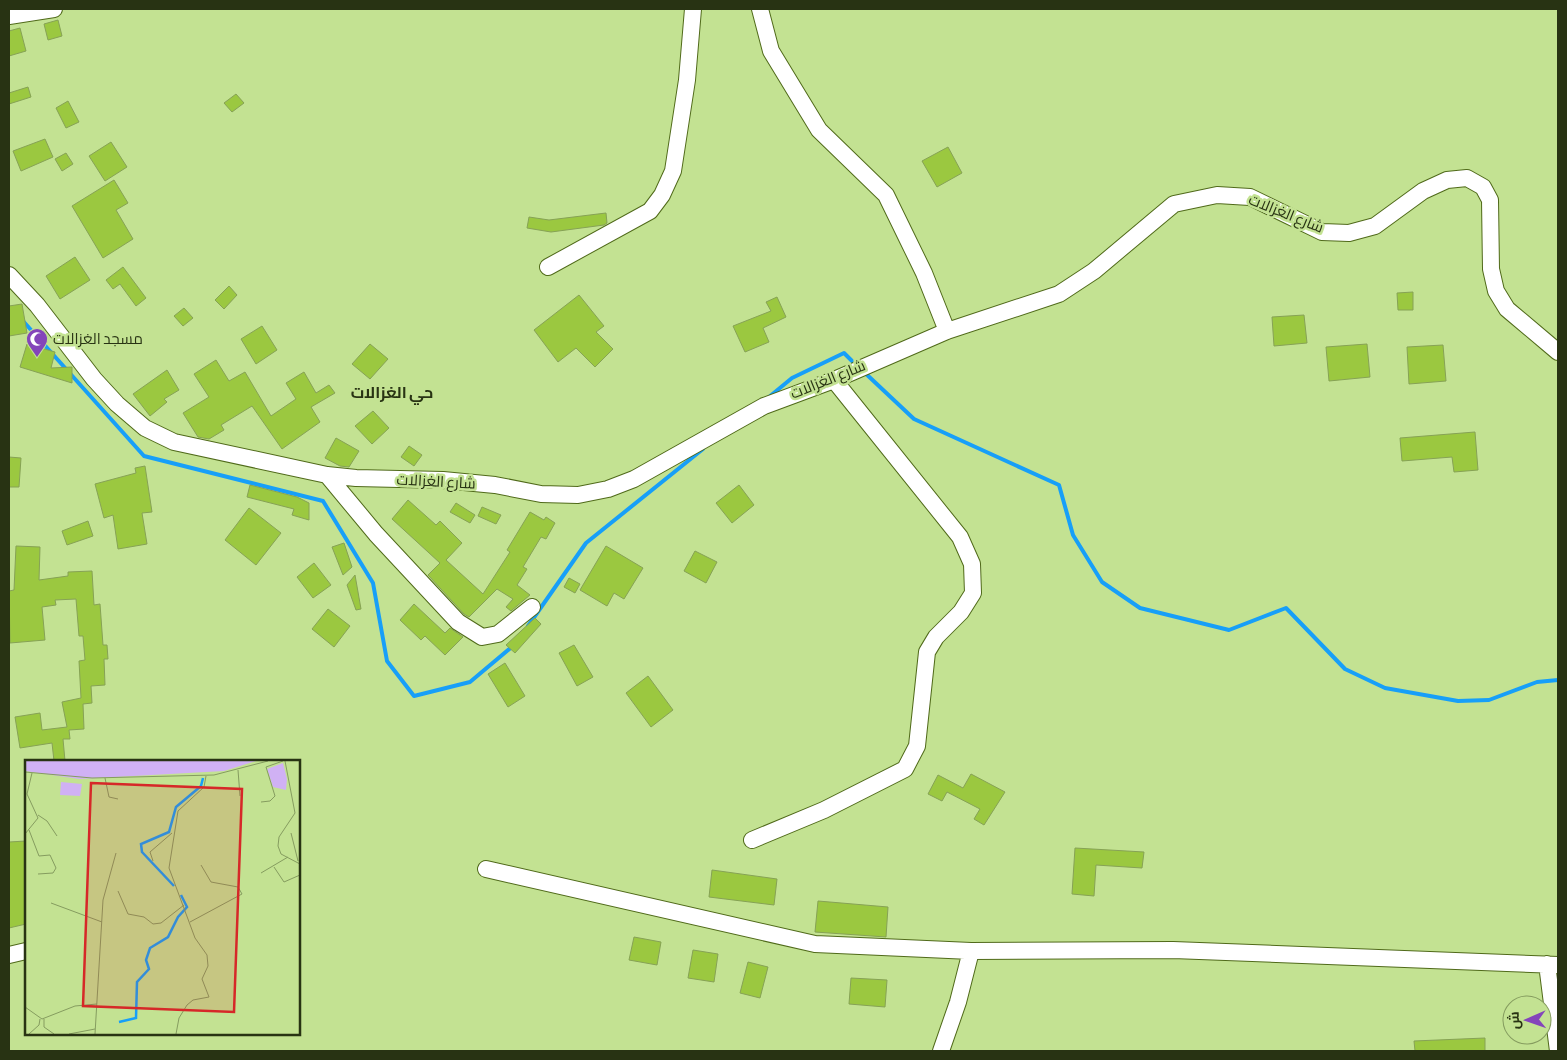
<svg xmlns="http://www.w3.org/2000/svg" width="1567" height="1060" viewBox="0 0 1567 1060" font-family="'Alegreya Sans',Cairo,sans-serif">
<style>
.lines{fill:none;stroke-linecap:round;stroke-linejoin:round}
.stream{stroke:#179ff8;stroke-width:4}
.building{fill:#9bc840;stroke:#86a255}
.minor-casing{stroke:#506a1a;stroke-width:18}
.minor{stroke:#fff;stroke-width:16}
.labels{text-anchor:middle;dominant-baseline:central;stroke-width:5;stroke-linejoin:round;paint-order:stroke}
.street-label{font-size:15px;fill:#283313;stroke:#c3e292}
.poi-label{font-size:15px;fill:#283313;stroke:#c3e292;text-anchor:start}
.neighbourhood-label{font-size:16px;font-weight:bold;fill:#283313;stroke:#c3e292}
.inset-river{fill:none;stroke:#179ff8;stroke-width:2.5}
.inset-road{fill:none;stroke:#859c5f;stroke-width:1}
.view{fill:#d62828;fill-opacity:0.15;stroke:#d62828;stroke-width:2.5}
.inset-edge{fill:none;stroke:#283313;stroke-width:2.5}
</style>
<rect width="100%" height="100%" fill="#c3e292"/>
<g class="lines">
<!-- stream -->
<path class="stream" d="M 23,321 L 144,456 L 323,501 L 373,583 L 387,661 L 414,696 L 470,682 L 514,645
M 864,372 L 914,419 L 1059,485 L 1073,535 L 1102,582 L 1140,608 L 1229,630 L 1286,608 L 1345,669 L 1385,688 L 1458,701 L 1489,700 L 1537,682 L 1558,680
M 769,397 L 792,378 L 844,353 L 857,366
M 528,626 L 586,543 L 703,449"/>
</g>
<!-- building -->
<path class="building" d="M 58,20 L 62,36 L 48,40 L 44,24 Z
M 20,28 L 26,51 L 9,56 L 9,31 Z
M 28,87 L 31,97 L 9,104 L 9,93 Z
M 236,94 L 244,103 L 232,112 L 224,103 Z
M 68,101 L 79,122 L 66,128 L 56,108 Z
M 45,139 L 53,157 L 21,171 L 13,151 Z
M 111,142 L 127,167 L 105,181 L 89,156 Z
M 948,147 L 962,173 L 937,187 L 922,161 Z
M 66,153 L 73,164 L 62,171 L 55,159 Z
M 114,180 L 128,203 L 116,210 L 133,239 L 103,258 L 72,206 Z
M 606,213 L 607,223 L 604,225 L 551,232 L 527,228 L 529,217 L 549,220 Z
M 75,257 L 90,280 L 60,299 L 46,276 Z
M 123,267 L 146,298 L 136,306 L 120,284 L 113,289 L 106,280 Z
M 229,286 L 237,295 L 224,309 L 215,300 Z
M 1413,292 L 1413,310 L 1398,310 L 1397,293 Z
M 579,295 L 604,326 L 596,332 L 613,349 L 595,367 L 576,348 L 558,362 L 534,330 Z
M 777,297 L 786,317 L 763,328 L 769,342 L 745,352 L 733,326 L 771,311 L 766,302 Z
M 22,304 L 27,333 L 9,336 L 9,306 Z
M 184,308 L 193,318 L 183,326 L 174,316 Z
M 1304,315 L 1307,343 L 1274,346 L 1272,317 Z
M 262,326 L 277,350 L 256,364 L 241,339 Z
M 27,344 L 55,352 L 51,368 L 72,367 L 72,383 L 20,367 Z
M 370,344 L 388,359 L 370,379 L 352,364 Z
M 1367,344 L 1370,377 L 1329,381 L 1326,347 Z
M 1443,345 L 1446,381 L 1409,384 L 1407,347 Z
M 216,360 L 229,381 L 245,372 L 271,416 L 296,399 L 286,383 L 304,372 L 316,393 L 329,385 L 335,393 L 311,407 L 320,422 L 282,449 L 252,406 L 221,425 L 224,430 L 209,439 L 198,437 L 183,413 L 209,397 L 194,374 Z
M 167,370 L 179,390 L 164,399 L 167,402 L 150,416 L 133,394 Z
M 373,411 L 389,428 L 372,444 L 355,426 Z
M 1475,432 L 1478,470 L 1454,472 L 1452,457 L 1402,461 L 1400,438 Z
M 336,438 L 359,451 L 349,467 L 340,466 L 325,458 Z
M 409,446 L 422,455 L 414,466 L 401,457 Z
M 9,457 L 21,458 L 19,487 L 9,487 Z
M 145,466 L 152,512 L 142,513 L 147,544 L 118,549 L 113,515 L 104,518 L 95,484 L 136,473 L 135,468 Z
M 250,485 L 297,497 L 309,503 L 309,520 L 292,515 L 294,509 L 247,497 Z
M 739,485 L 754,505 L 732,523 L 716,503 Z
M 408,500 L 436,525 L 440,521 L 462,543 L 446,560 L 483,594 L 510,552 L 507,550 L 530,512 L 544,520 L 546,517 L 555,523 L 546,539 L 541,537 L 523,567 L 527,569 L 517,585 L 530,595 L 511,611 L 506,607 L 513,599 L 497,589 L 469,617 L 464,614 L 428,575 L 440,563 L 392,519 Z
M 456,503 L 475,515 L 470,523 L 450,512 Z
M 482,507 L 501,515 L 496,524 L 478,516 Z
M 249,508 L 281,533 L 256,565 L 225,540 Z
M 88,521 L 93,536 L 67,545 L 62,531 Z
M 344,543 L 352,567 L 343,575 L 332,547 Z
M 16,546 L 40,547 L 39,580 L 68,576 L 68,572 L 92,571 L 94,605 L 100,604 L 103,645 L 107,645 L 108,659 L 104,659 L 105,685 L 91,686 L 92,703 L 83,704 L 84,729 L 69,730 L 70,739 L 63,739 L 65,761 L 54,761 L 52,743 L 20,748 L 15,717 L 40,713 L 42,730 L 67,727 L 62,702 L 81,698 L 79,661 L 85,660 L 83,636 L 79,636 L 76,599 L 55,600 L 56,605 L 42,607 L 45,640 L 10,643 L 9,591 L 14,590 Z
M 606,546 L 643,568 L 624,599 L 614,593 L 607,606 L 580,590 Z
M 695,551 L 717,562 L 706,583 L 684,571 Z
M 314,563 L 331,585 L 313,598 L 297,577 Z
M 355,575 L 361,609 L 356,610 L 347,585 Z
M 569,578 L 580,584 L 575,593 L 564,587 Z
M 414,604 L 445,633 L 450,628 L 463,637 L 445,655 L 425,636 L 421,640 L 400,620 Z
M 328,609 L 350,626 L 334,647 L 312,629 Z
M 535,618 L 541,624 L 515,653 L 506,645 Z
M 574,645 L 593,677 L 577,686 L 559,653 Z
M 505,663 L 525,696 L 508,707 L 488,674 Z
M 648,676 L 673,710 L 651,727 L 626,693 Z
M 971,774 L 1005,792 L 984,825 L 974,819 L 980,809 L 947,792 L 942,801 L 928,794 L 938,775 L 963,788 Z
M 26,841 L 26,924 L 9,928 L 9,842 Z
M 1075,848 L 1144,852 L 1142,868 L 1096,865 L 1094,896 L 1072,894 Z
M 712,870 L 777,879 L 774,905 L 709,897 Z
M 818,901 L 888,907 L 886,937 L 815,932 Z
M 634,937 L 661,942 L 657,965 L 629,960 Z
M 693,950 L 718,954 L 714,982 L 688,978 Z
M 748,962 L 768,967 L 760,998 L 740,993 Z
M 851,978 L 887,980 L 885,1007 L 849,1004 Z
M 1485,1038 L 1485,1051 L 1415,1051 L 1414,1041 Z"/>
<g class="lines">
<!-- minor casing -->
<g class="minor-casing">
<path id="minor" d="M 760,9 L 771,51 L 819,130 L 886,195 L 924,273 L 947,331
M 9,16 L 54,9
M 548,267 L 650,211 L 662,195 L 673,171 L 687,80 L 693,9
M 9,275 L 37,305 L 94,379 L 117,404 L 145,428 L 174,442 L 327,475 L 356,478 L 443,480 L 495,485 L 541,494 L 578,495 L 608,489 L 634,479 L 764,406 L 834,380 L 947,331 L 1059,294 L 1094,271 L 1174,204 L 1217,195 L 1250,197 L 1322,232 L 1349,233 L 1375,226 L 1423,191 L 1447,180 L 1467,178 L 1483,187 L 1490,200 L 1491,269 L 1496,291 L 1507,309 L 1558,352
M 327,475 L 376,534 L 458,622 L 482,637 L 498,634 L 532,607
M 752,840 L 824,810 L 905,769 L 917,746 L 927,652 L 936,637 L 961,612 L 973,593 L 972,564 L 960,537 L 834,380
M 486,869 L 815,944 L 971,951 L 1173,950 L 1558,965
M 9,955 L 26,951
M 1547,964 L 1558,1051
M 941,1051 L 958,1002 L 971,951"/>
</g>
<!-- minor -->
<use href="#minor" class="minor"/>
</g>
<!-- icons -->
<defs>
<g id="mosque-pin" transform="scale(1.125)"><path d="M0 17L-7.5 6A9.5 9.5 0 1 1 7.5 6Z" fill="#8445ba" stroke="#c3e292"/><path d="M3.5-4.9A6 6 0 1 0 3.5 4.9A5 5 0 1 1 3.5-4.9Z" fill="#fff"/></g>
</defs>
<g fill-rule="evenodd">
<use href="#mosque-pin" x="37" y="339"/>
</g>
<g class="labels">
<!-- street labels -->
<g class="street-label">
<text transform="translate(1286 214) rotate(22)">شارع الغزالات</text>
<text transform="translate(828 380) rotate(-22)">شارع الغزالات</text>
<text transform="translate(436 482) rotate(3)">شارع الغزالات</text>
</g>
<!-- poi labels -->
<g class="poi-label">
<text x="53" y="339">مسجد الغزالات</text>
</g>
<!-- neighbourhood labels -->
<g class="neighbourhood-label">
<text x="392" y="393">حي الغزالات</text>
</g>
</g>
<!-- overview -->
<g transform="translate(25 760)">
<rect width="275" height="275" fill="#c3e292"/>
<path d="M 0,1 L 231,1 L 199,11 L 54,19 L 0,11 ZM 258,3 L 262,19 L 261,30 L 248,27 L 242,9 ZM 36,22 L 57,24 L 55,36 L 35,35 Z" fill="#d0b1f4"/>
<path class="inset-river" d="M 149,126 L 117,92 L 116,84 L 144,72 L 151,47 L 176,26 L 178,18M 94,262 L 111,258 L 112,222 L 124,209 L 121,200 L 125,188 L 143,177 L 153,157 L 162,147 L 156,135"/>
<path class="inset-road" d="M 260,1 L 270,53 L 254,77 L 253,86 L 256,94 L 275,104M 213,10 L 215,36M 0,12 L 67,18 L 189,15 L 243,1M 80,18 L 84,37 L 93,39M 236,42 L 245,41 L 250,36 L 241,7 L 258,1M 13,55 L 22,61 L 32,76M 4,70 L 14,96 L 25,95 L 31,108 L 28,113 L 13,114M 266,73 L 273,101M 0,74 L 13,58 L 2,34 L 7,13M 128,101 L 125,92 L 147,73M 249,107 L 259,122 L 275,115M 236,113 L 263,97M 93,131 L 103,154 L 119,157 L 128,164 L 136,163 L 159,145M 26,143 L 77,162M 165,162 L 217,134 L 213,127 L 186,122 L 176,105M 0,247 L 17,259 L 50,246 L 72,244M 19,259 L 19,267 L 29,274M 4,274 L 14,265 L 15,259M 44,274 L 70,269M 70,274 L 78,140 L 91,93M 151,274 L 154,258 L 162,245 L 168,240 L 184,237 L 177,219 L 183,206 L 182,195 L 170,178 L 144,108 L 153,51 L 179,27 L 181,16"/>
<path class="view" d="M 66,23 L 217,29 L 209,252 L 58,246 Z"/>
<rect width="275" height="275" class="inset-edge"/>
</g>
<!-- border -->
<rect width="1567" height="1060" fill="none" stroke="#283313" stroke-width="20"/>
<!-- north arrow -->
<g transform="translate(1527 1020) rotate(268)"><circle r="24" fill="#c3e292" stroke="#859c5f"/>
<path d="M0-4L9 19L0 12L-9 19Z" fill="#8445ba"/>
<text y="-8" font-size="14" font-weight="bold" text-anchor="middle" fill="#283313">ش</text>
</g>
</svg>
